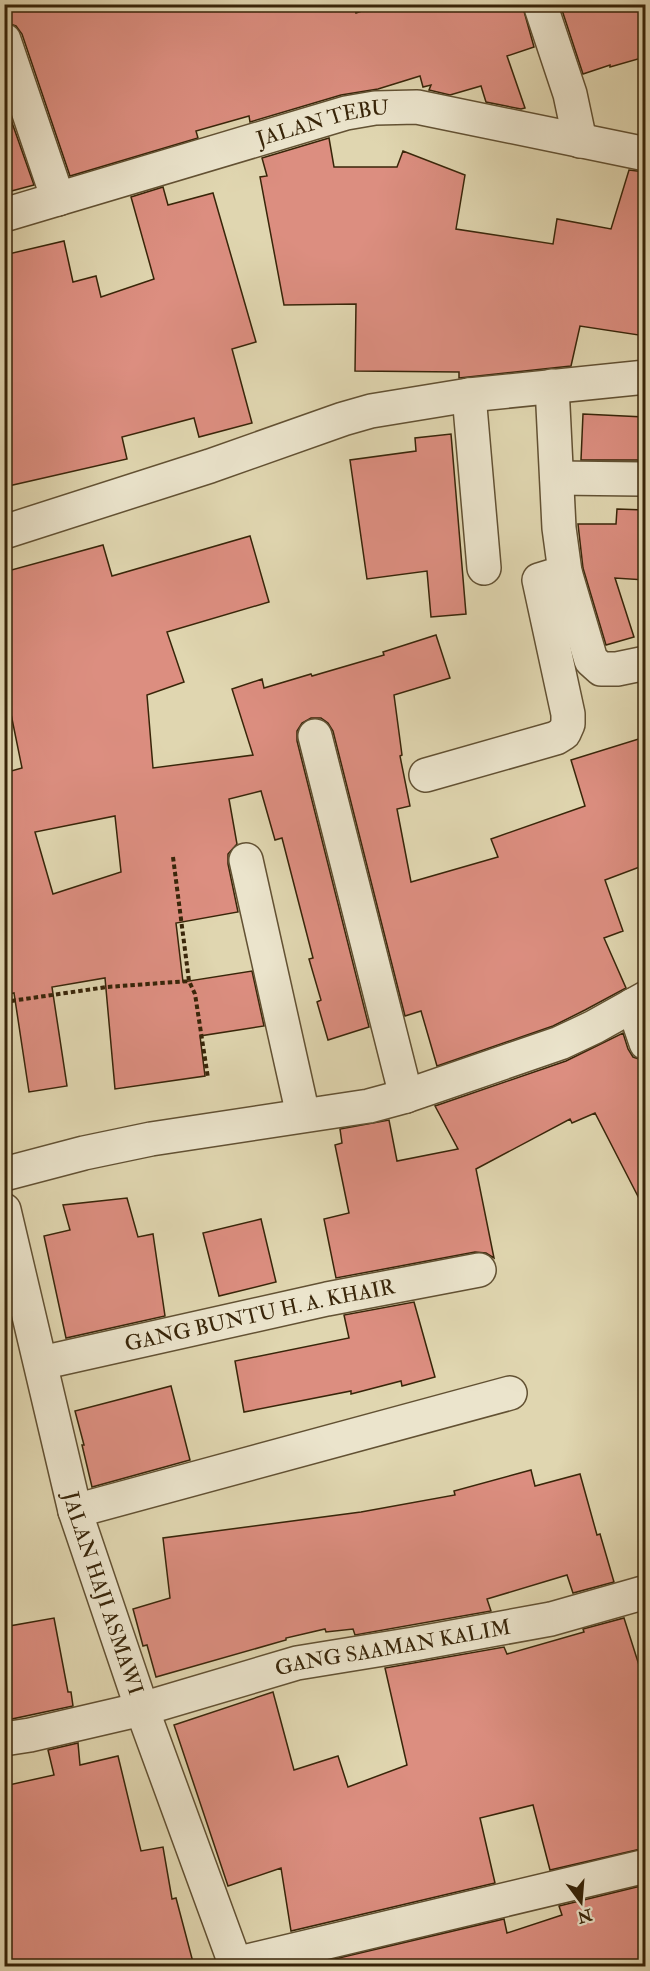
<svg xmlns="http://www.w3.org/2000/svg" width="650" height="1971" viewBox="0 0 650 1971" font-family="'IM FELL Double Pica',serif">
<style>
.building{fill:#dc8e80;stroke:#382509;stroke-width:1.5;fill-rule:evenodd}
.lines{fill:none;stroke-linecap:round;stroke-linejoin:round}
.minor-casing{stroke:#625133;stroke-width:36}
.path{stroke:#382509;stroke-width:4;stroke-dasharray:4.5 3;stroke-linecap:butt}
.minor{stroke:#ebe4cc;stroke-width:33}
.labels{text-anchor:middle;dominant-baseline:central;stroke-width:6;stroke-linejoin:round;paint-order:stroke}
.street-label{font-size:21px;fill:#382509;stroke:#ebe4cc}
</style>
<rect width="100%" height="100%" fill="#e0d6b0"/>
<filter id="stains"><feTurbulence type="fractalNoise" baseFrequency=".00333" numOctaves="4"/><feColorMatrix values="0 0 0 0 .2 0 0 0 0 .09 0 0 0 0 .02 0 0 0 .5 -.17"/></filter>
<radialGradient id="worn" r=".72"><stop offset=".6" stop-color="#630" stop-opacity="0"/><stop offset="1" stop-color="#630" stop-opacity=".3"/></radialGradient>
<!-- building -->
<path class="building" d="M 28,4 L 353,4 L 356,13 L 382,4 L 522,4 L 534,47 L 507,56 L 525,108 L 521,109 L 486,102 L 481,86 L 450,95 L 429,90 L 431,85 L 423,87 L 420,76 L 378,89 L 341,95 L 250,122 L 249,116 L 196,131 L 198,138 L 70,176 L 22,34 L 16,26 L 4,22 L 4,11 Z
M 560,4 L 645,4 L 645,57 L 610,67 L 610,65 L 583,74 Z
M 4,100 L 34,185 L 4,193 Z
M 329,138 L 334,167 L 397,167 L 403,151 L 465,175 L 456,229 L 553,244 L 557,219 L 611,229 L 629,170 L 645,172 L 645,336 L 580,326 L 571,366 L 459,378 L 459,372 L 355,371 L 356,304 L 284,305 L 260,177 L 267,176 L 262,158 Z
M 163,187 L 168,205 L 213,193 L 256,342 L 232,349 L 252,423 L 199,437 L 194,418 L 122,437 L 127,459 L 4,487 L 4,255 L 64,241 L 73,282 L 96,276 L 101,297 L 154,279 L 131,197 Z
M 583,414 L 644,417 L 641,460 L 581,460 Z
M 451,434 L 466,614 L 431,617 L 427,571 L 367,579 L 350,460 L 416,451 L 415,438 Z
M 617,509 L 645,510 L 645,580 L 615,578 L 634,637 L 606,645 L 583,568 L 578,524 L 616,524 Z
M 250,536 L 269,602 L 167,632 L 184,682 L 147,695 L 153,768 L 253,755 L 232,689 L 262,679 L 264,688 L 311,674 L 312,676 L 384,655 L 383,652 L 436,635 L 450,678 L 394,695 L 402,755 L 400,756 L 410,806 L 397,809 L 411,882 L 498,857 L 491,839 L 585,806 L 571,760 L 645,737 L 645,865 L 605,880 L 623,931 L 604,938 L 626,988 L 585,1010 L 553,1026 L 437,1066 L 421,1011 L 405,1016 L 333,731 L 328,723 L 321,718 L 311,718 L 302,723 L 297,731 L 297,741 L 369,1027 L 328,1040 L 317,1002 L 321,1000 L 309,959 L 313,958 L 282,838 L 275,840 L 261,791 L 229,799 L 237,844 L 228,854 L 228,864 L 238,912 L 176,923 L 183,982 L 252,971 L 264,1026 L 200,1036 L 205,1076 L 115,1089 L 105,978 L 52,987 L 67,1086 L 29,1092 L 14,993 L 4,995 L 4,773 L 22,768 L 10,709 L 4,711 L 4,572 L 103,545 L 112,576 ZM 115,816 L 121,872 L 53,894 L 35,832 Z
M 623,1033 L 628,1049 L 633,1057 L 645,1061 L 645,1210 L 595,1113 L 572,1123 L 570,1119 L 476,1169 L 494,1258 L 486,1253 L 475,1252 L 336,1278 L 324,1219 L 349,1213 L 335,1145 L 342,1143 L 340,1129 L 389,1120 L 397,1161 L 458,1149 L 435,1106 L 566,1061 Z
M 127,1198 L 138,1237 L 153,1234 L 165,1316 L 66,1338 L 44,1236 L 70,1230 L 63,1205 Z
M 261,1219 L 276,1282 L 219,1296 L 203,1233 Z
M 414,1302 L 435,1377 L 402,1386 L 401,1381 L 351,1394 L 351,1391 L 244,1412 L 235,1361 L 349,1338 L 344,1315 Z
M 171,1386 L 190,1460 L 92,1487 L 82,1445 L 84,1445 L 75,1411 Z
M 531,1470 L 535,1486 L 580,1474 L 597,1535 L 600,1534 L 614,1582 L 573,1593 L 567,1575 L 487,1599 L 491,1611 L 355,1635 L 353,1629 L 326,1632 L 325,1629 L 286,1638 L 286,1640 L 156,1677 L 147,1645 L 143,1646 L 133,1609 L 170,1598 L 163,1538 L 361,1512 L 455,1495 L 454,1491 Z
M 54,1618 L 68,1692 L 71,1692 L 73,1706 L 7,1720 L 4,1703 L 4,1627 Z
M 624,1618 L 645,1684 L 645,1711 L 639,1714 L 645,1737 L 645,1848 L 550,1870 L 533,1805 L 480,1818 L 495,1883 L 291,1931 L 281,1868 L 228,1886 L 174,1725 L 273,1692 L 294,1770 L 338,1756 L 348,1787 L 407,1765 L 385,1668 L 504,1647 L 507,1654 L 584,1632 L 583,1629 Z
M 78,1743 L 80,1765 L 118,1756 L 141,1851 L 163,1847 L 172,1899 L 176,1898 L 194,1966 L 4,1966 L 4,1786 L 54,1775 L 48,1750 Z
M 645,1885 L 645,1963 L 632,1966 L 305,1966 L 504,1919 L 507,1933 L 562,1915 L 559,1906 Z"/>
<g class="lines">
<!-- minor casing -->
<g class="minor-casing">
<g id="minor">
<path d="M 540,4 L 570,94 L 580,141"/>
<path d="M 4,40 L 58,199"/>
<path id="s1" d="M 4,215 L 346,113 L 375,108 L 417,107 L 646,154"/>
<path d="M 469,395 L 484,568"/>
<path d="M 557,478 L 641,479"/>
<path d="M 4,532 L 210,466 L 343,419 L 371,411 L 469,395 L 646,377"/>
<path d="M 565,572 L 591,660 L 601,669 L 617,669 L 646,663"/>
<path d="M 315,736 L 406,1096"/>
<path d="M 426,775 L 556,738 L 564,733 L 568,724 L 568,714 L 539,580 L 565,572 L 559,528 L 552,386"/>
<path d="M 246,860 L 303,1115"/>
<path d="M 633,1005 L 646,1043"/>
<path d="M 4,1174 L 84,1153 L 151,1139 L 369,1106 L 406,1096 L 560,1043 L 594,1027 L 646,998"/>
<path id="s2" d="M 4,1210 L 75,1511 L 142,1709 L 236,1966"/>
<path id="s3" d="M 41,1363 L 327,1299 L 479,1270"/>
<path d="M 75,1511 L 510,1393"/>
<path id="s4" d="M 4,1739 L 30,1735 L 142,1709 L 297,1663 L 414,1644 L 551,1619 L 646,1592"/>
<path d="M 235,1964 L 646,1866"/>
</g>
</g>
<!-- path -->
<path class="path" d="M 173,857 L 189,981 L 195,994 L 208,1078
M 4,1002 L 107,987 L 189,981"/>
<!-- minor -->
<use href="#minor" class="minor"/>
</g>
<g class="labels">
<!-- street labels -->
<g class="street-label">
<text stroke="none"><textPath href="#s1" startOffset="332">JALAN TEBU</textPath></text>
<text stroke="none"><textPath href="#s3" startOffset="224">GANG BUNTU H. A. KHAIR</textPath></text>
<text stroke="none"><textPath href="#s2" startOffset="396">JALAN HAJI ASMAWI</textPath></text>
<text stroke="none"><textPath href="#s4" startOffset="400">GANG SAAMAN KALIM</textPath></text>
</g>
</g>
<!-- margin -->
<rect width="650" height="1971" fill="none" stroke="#e0d6b0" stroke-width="24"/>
<rect x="6" y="6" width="638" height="1959" fill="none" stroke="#382509" stroke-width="3"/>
<rect x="12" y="12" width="626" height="1947" fill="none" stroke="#382509" stroke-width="1.5"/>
<!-- north arrow -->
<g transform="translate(581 1902) rotate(164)" stroke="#ebe4cc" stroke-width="4.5" paint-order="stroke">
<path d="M0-4.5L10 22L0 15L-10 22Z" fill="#382509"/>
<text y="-9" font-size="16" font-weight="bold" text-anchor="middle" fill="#382509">N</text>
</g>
<rect width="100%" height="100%" filter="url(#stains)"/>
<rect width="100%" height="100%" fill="url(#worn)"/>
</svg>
